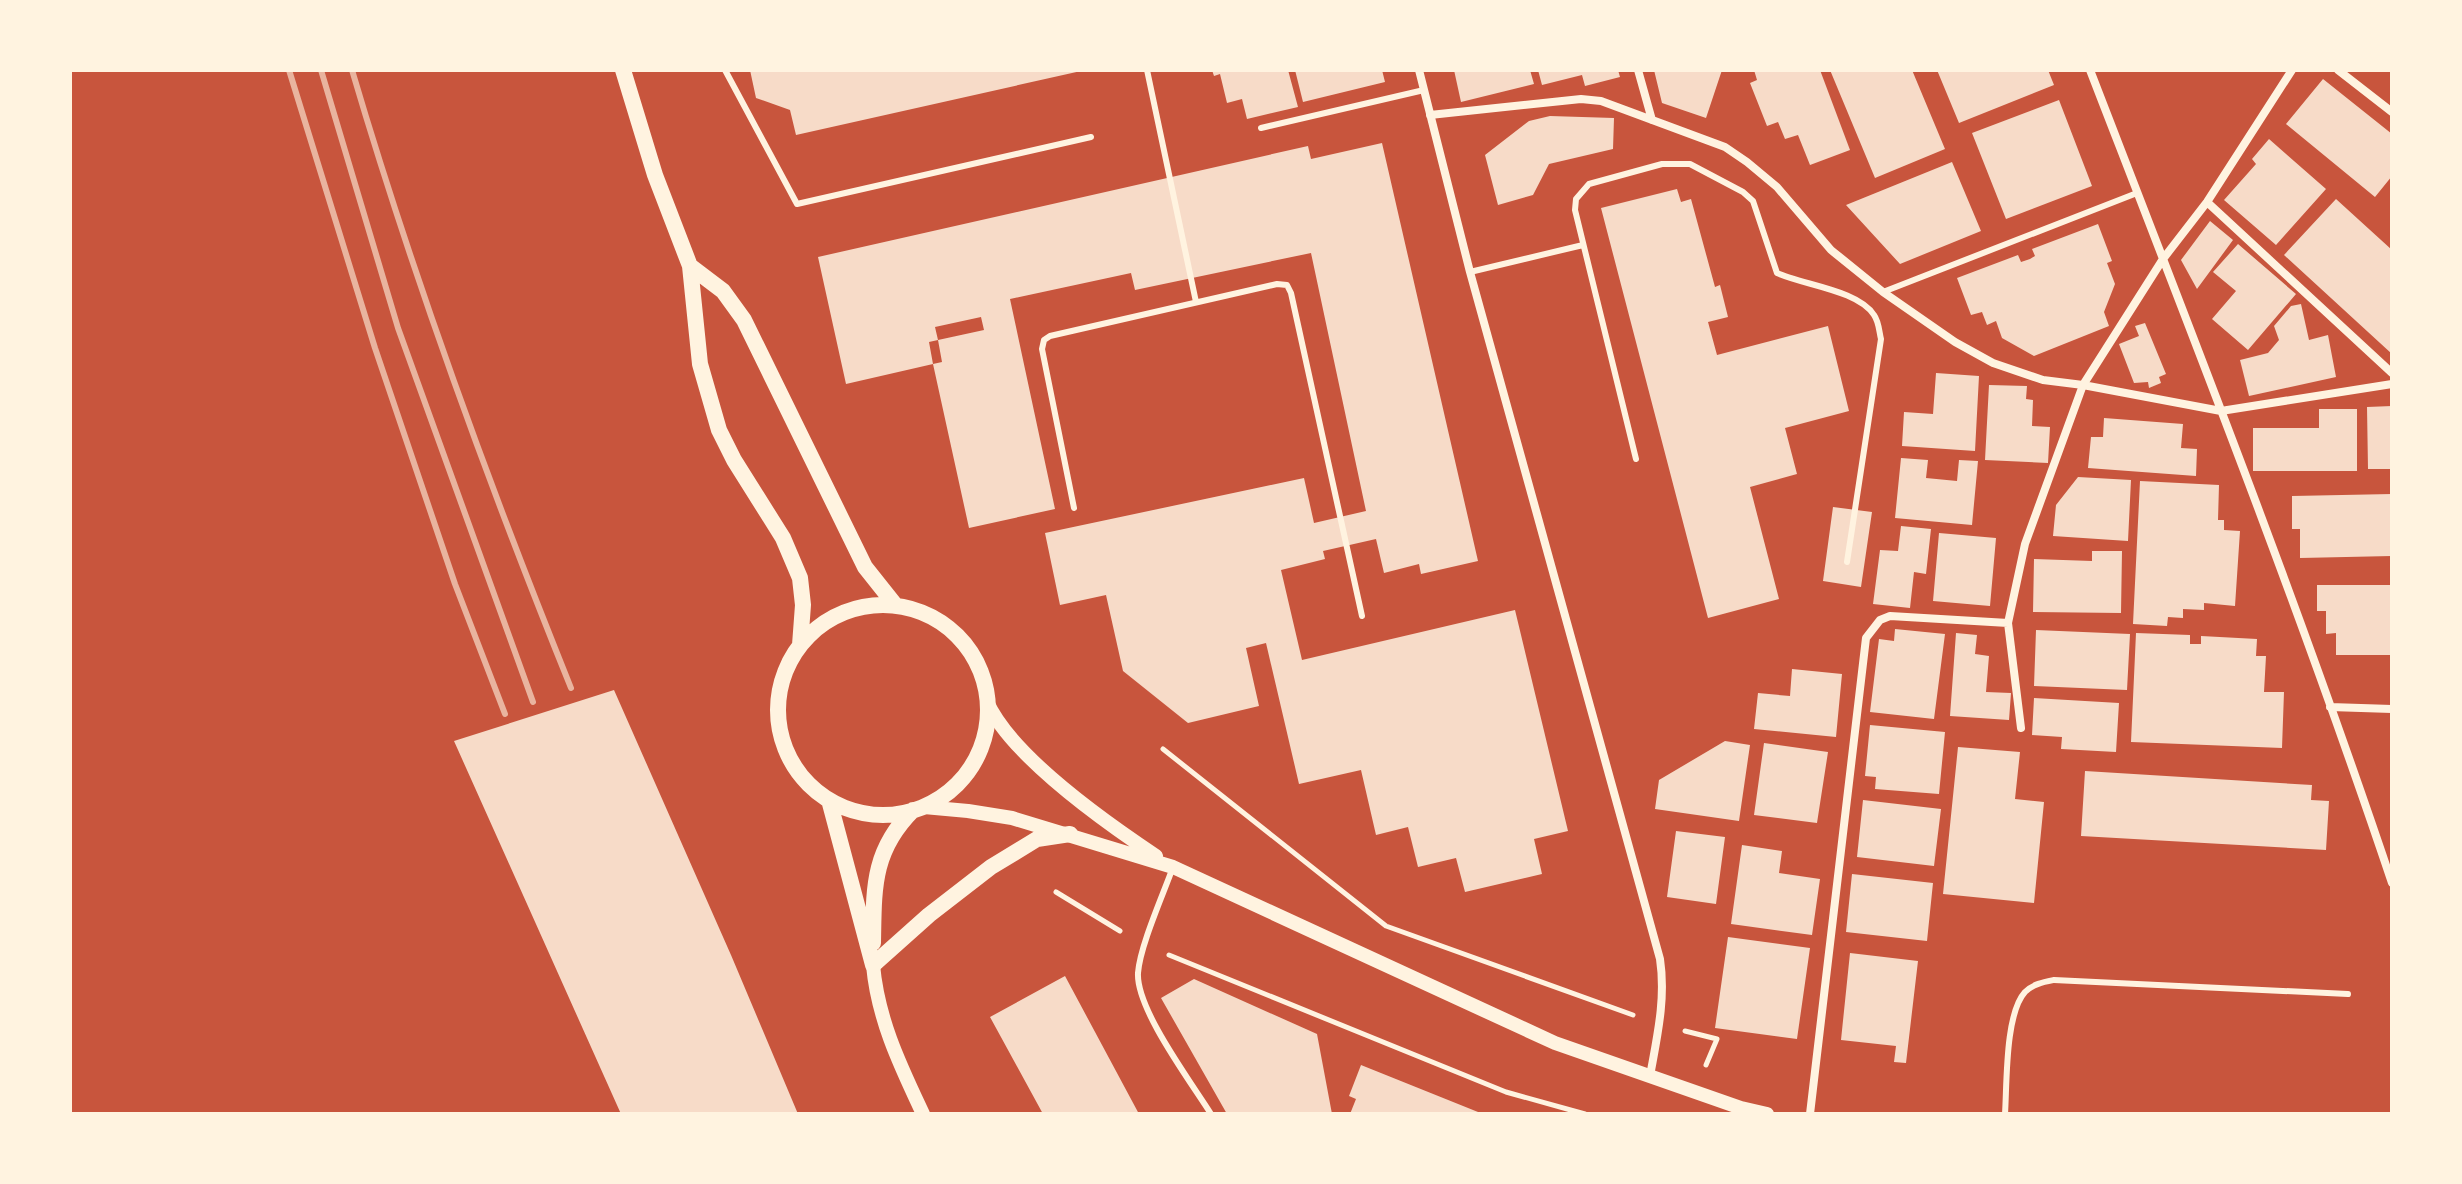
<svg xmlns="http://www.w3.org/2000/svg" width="2462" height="1184" viewBox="0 0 2462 1184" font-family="'Roboto Condensed',sans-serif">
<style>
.building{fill:#f7dbc8}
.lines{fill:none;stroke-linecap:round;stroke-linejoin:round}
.path{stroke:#fff3e0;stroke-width:5}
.service{stroke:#fff3e0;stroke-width:6}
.minor{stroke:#fff3e0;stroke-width:8}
.tertiary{stroke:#fff3e0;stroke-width:14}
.secondary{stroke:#fff3e0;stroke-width:16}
.rail{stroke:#e9b49f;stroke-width:6}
</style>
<rect width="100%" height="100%" fill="#c8553d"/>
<!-- building -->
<path class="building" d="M 750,70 L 1081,70 L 1081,71 L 796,135 L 790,110 L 756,98 Z
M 1212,70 L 1288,70 L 1298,107 L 1247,119 L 1242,99 L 1227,103 L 1220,74 L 1214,76 Z
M 1295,70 L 1382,70 L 1385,82 L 1303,102 Z
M 1454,70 L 1530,70 L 1534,84 L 1461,102 Z
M 1538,70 L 1618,70 L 1620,77 L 1585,86 L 1582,75 L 1542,85 Z
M 1654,70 L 1722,70 L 1706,118 L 1662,103 Z
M 1754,70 L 1820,70 L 1850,150 L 1810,165 L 1798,135 L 1785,139 L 1778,122 L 1767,126 L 1750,83 L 1757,80 Z
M 1830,70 L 1912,70 L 1945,149 L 1875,178 Z
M 1937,70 L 2048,70 L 2054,85 L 1959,123 Z
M 2323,79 L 2392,134 L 2392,176 L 2375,197 L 2286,124 Z
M 2059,100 L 2092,186 L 2006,219 L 1972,133 Z
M 1550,116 L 1614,118 L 1613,149 L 1549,164 L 1533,195 L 1498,205 L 1485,155 L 1529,121 Z
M 2269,139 L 2326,189 L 2276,245 L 2224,200 L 2256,164 L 2252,159 Z
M 1382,143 L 1478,561 L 1421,574 L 1419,564 L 1384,573 L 1376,539 L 1323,551 L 1325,559 L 1281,570 L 1302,660 L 1515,610 L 1568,831 L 1534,839 L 1542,874 L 1465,892 L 1456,858 L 1418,867 L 1408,827 L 1376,835 L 1361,770 L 1299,784 L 1266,643 L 1246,648 L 1259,706 L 1188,723 L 1123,671 L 1106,595 L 1060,605 L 1045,533 L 1304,478 L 1314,523 L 1366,511 L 1311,253 L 1135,290 L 1131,273 L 1010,299 L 1055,509 L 969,528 L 933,364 L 942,362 L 938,340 L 984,330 L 981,317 L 935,327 L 938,340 L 929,342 L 933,364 L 846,384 L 818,257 L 1308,146 L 1311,159 Z
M 1952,162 L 1981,231 L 1900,264 L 1846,205 Z
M 1677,189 L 1681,202 L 1691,199 L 1715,287 L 1720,285 L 1728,317 L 1708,322 L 1717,355 L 1828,326 L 1849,411 L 1785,428 L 1797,474 L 1750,487 L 1779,599 L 1708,618 L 1601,208 Z
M 2336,199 L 2392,250 L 2392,354 L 2284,255 Z
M 2210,221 L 2233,240 L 2197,289 L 2181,260 Z
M 2098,224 L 2112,261 L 2107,263 L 2115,284 L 2104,312 L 2109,326 L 2034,356 L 2002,338 L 1996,321 L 1987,325 L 1982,312 L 1971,315 L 1957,278 L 2018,255 L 2021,262 L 2030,259 L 2035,256 L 2032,249 Z
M 2238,244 L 2296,294 L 2248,350 L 2212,319 L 2236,291 L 2213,272 Z
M 2301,304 L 2309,340 L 2328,335 L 2336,377 L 2249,396 L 2240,360 L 2268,353 L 2279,340 L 2274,326 L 2291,306 Z
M 2145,323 L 2166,374 L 2159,377 L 2161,383 L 2149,388 L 2148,382 L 2134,383 L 2119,344 L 2139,336 L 2135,326 Z
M 1936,373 L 1979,376 L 1975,451 L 1902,446 L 1904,412 L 1933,414 Z
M 1989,385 L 2027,386 L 2026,399 L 2033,400 L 2032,426 L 2050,427 L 2048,463 L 1985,460 Z
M 2392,406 L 2392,469 L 2368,469 L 2367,407 Z
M 2319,409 L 2357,409 L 2357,471 L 2253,471 L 2253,428 L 2319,428 Z
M 2104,418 L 2183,424 L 2181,448 L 2197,449 L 2196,476 L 2088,468 L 2091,437 L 2103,437 Z
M 1901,458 L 1928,460 L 1926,478 L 1957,481 L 1959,460 L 1978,461 L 1972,525 L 1895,518 Z
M 2078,477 L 2131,480 L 2128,541 L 2053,536 L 2056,505 Z
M 2140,481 L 2219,485 L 2218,520 L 2224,520 L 2224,530 L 2240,531 L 2235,606 L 2204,603 L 2204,610 L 2183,609 L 2183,618 L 2168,617 L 2167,626 L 2133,624 Z
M 2392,494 L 2392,556 L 2300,558 L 2300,529 L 2292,529 L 2292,496 Z
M 1833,507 L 1872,512 L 1861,587 L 1823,581 Z
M 1901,526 L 1931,529 L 1926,574 L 1914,572 L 1910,608 L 1873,604 L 1880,550 L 1898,551 Z
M 1939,533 L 1996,538 L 1990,606 L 1933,601 Z
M 2092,551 L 2122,551 L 2121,613 L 2033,612 L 2034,559 L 2092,561 Z
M 2317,585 L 2392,585 L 2392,655 L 2336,655 L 2336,633 L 2326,634 L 2326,611 L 2317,611 Z
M 1895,629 L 1945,634 L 1934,719 L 1870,712 L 1879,639 L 1894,641 Z
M 2036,630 L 2130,634 L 2127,690 L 2034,686 Z
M 1956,633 L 1977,635 L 1975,654 L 1989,656 L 1986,692 L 2011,693 L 2009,720 L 1950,716 Z
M 2136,633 L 2190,635 L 2190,644 L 2201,644 L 2201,636 L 2257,639 L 2256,656 L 2266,656 L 2264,692 L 2284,692 L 2282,748 L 2131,742 Z
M 1792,669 L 1842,674 L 1836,737 L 1754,729 L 1758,693 L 1790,696 Z
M 614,690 L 731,955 L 798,1114 L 621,1114 L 454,741 Z
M 2034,698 L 2119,703 L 2116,752 L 2061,749 L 2062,737 L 2032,735 Z
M 1870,725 L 1945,732 L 1939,794 L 1875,789 L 1876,777 L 1865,776 Z
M 1725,741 L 1750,745 L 1739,821 L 1655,809 L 1659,780 Z
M 1764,743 L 1828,752 L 1817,823 L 1754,815 Z
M 1958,747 L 2020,752 L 2015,799 L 2044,802 L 2034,903 L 1943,894 Z
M 2085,771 L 2312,785 L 2311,800 L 2329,801 L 2326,850 L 2081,836 Z
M 1863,800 L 1941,809 L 1934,866 L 1857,857 Z
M 1676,831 L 1725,837 L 1716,904 L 1667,897 Z
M 1742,845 L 1782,851 L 1779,873 L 1820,879 L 1812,935 L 1731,924 Z
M 1852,874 L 1933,883 L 1927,941 L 1846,932 Z
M 1728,937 L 1810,948 L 1797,1039 L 1715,1028 Z
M 1850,953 L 1918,961 L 1906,1063 L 1894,1062 L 1896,1046 L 1841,1040 Z
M 1065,976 L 1139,1114 L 1043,1114 L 990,1017 Z
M 1194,979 L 1317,1034 L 1332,1114 L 1227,1114 L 1161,998 Z
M 1361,1065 L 1483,1114 L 1350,1114 L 1356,1099 L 1349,1096 Z"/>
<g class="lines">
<!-- path -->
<path class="path" d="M 1163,749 L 1386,926 L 1633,1015
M 1056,892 L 1120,931
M 1169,955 L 1506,1092 L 1585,1114
M 1685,1031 L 1717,1039 L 1706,1065"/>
<!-- service -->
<path class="service" d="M 725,70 L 797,204 L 1091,137
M 1147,70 L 1196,302
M 1261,128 L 1424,90
M 1470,272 L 1583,245
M 1883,292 L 2137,193
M 1636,459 L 1575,210 L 1576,199 L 1589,184 L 1662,164 L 1690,164 L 1743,192 L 1753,201 L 1777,273 C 1803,285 1858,290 1874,315 C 1879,322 1879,331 1881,339 L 1847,562
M 1074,508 L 1042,349 L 1044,340 L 1050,336 L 1277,284 L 1287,285 L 1291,293 L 1362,616
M 1173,867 C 1163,895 1140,946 1138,973 C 1136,1009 1191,1082 1211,1114
M 2005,1114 C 2007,1084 2005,1014 2025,992 C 2033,984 2044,982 2054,980 L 2348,994"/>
<!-- minor -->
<path class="minor" d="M 1419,70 L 1470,272 L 1660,959 C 1666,999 1657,1037 1650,1076
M 1638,70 L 1652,120
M 2090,70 C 2194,339 2300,609 2392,883
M 2338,70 L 2392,112
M 1430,115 L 1581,99 L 1601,101 L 1725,147 L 1747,162 L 1777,187 L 1831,250 L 1883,292 L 1955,342 L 1993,363 L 2043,380 L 2083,385 L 2221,411 L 2392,384
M 2207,202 L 2392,373
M 2330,707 L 2392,709
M 2021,728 L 2008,623 L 2025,544 L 2083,385 L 2163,259 L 2207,202 L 2292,70
M 1810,1114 L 1866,638 L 1880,620 L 1890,616 L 2008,623"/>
<!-- tertiary -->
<path class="tertiary" d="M 987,702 C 1012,757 1105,822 1156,856
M 924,807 L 968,811 L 1012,818 L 1173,867 L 1555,1043 L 1741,1108 L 1767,1114
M 873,965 C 878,1020 900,1065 923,1114"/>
<!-- secondary -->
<path class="secondary" d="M 623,70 L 655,175 L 690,266 L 700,364 L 719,430 L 734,460 L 783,538 L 800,578 L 803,605 L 800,645
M 690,266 L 723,291 L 744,320 L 865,567 L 896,606
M778 710a105 105 0 1 1 210 0a105 105 0 1 1-210 0Z
M 829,800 L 873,965
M 873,943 C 874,888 872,851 913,810
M 873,965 L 929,915 L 991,867 L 1037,839 L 1070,834"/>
<!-- rail -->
<path class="rail" d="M 289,70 L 375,348 L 455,584 L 505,714
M 321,70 L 398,328 L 533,702
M 352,70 C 414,280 489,485 571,688"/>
</g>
<!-- border -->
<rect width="2462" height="1184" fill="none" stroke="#fff3e0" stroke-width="144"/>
</svg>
